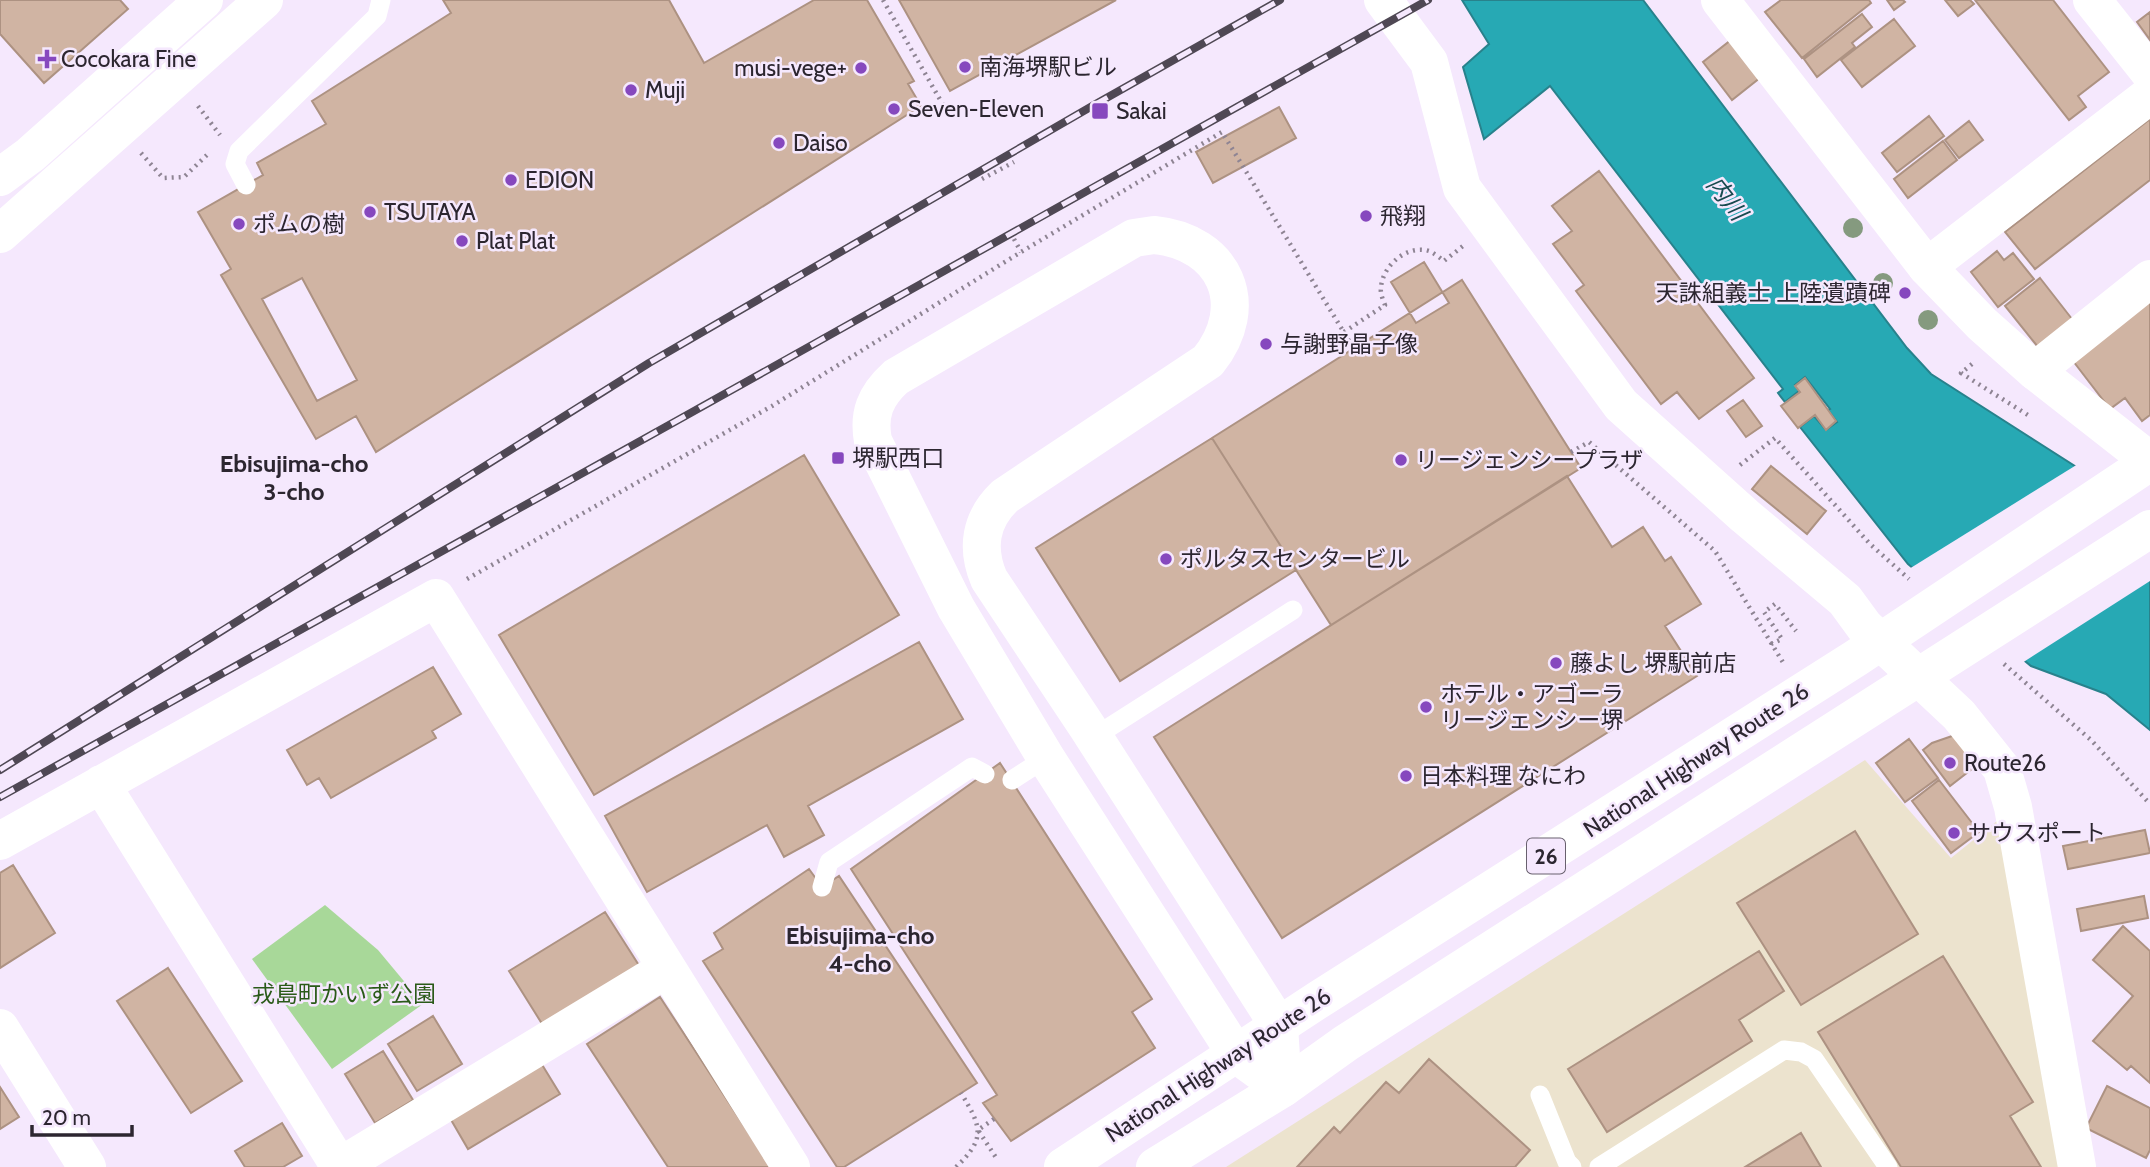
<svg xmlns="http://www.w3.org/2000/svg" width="2150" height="1167" viewBox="0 0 2150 1167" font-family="Cabin,'Noto Sans JP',sans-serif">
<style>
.industrial{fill:#ece3ce}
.green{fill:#a8d899}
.water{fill:#27a9b4;stroke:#28828c;stroke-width:2}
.pier{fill:#f5e8fd}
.building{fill:#d0b4a3;stroke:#ad9282;stroke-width:2;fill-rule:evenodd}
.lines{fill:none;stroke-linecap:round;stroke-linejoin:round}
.path{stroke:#8e8493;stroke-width:4.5;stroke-dasharray:2 5;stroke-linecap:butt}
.lane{stroke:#fff;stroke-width:19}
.street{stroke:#fff;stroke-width:38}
.secondary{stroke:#fff;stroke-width:38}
.highway{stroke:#fff;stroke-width:38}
.rail-casing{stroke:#4f4854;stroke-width:8}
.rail{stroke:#f5e8fd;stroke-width:5;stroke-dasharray:16;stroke-linecap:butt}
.tree{fill:#859a7f}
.poi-dot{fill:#8648be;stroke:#f5e8fd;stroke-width:2.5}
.labels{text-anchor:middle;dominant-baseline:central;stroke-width:5;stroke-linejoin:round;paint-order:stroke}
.shield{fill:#f5e8fd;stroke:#68606e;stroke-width:2}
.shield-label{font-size:21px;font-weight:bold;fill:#2c2630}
.poi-label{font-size:23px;fill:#2c2630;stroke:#f5e8fd;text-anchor:start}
.street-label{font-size:23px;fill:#2c2630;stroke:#f5e8fd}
.park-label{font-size:23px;fill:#2a5a18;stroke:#f5e8fd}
.water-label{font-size:24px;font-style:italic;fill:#164a4f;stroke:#f5e8fd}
.neighbourhood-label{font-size:24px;font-weight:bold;fill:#2c2630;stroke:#f5e8fd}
</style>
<rect width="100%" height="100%" fill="#f5e8fd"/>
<!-- industrial -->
<path class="industrial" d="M 1865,760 L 1951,858 L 1997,821 L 2060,1167 L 1226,1167 Z"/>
<!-- green -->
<path class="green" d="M 325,905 L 378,950 L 423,1004 L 332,1069 L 252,959 Z"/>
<!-- water -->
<path class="water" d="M 1462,0 L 1643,0 L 1907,348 L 1931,374 L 2150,514 L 2150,730 L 2106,694 L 2031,666 L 1908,564 L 1800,427 L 1814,416 L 1826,430 L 1837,422 L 1828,410 L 1830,409 L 1805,377 L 1795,385 L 1799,391 L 1785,402 L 1778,393 L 1783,389 L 1550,86 L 1484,139 L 1463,67 L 1489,44 Z"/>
<!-- pier -->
<path class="pier" d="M 2078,464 L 2150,510 L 2150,581 L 2022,663 L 1909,569 Z"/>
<!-- building -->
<path class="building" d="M 0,0 L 120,0 L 128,9 L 44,83 L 0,34 Z
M 443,0 L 669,0 L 704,63 L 814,0 L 867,0 L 914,81 L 908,84 L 921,106 L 376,452 L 356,416 L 316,439 L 221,275 L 231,269 L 198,212 L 263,175 L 257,163 L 326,124 L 312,101 L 451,13 ZM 302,278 L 357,380 L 317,401 L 262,299 Z
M 899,0 L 1116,0 L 950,91 Z
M 1781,0 L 1869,0 L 1871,3 L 1802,58 L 1765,12 Z
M 1887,0 L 1903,0 L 1905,2 L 1894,10 Z
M 1945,0 L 1970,0 L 1974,4 L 1958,16 Z
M 1975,0 L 2053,0 L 2109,72 L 2078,96 L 2086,107 L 2069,120 Z
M 2150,12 L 2150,40 L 2137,22 Z
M 1862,14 L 1872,27 L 1852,43 L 1855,47 L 1817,77 L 1804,59 Z
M 1894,19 L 1915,46 L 1862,87 L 1841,60 Z
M 1731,40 L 1761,77 L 1732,100 L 1703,62 Z
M 1279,107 L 1296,138 L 1213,183 L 1196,152 Z
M 1929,116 L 1944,136 L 1897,172 L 1882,153 Z
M 2150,119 L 2150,180 L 2035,269 L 2005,232 Z
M 1969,121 L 1983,140 L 1959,158 L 1945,140 Z
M 1943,141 L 1957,160 L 1908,198 L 1894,179 Z
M 1599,171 L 1754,378 L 1699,419 L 1677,392 L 1661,404 L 1576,291 L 1584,285 L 1553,244 L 1572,231 L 1552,206 Z
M 1997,251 L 2004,260 L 2013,253 L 2034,279 L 1998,307 L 1971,272 Z
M 1424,262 L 1449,303 L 1416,323 L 1391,282 Z
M 2040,278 L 2072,319 L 2038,347 L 2005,306 Z
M 1462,280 L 1581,468 L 1331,625 L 1212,438 Z
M 2150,296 L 2150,415 L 2142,421 L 2125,398 L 2110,409 L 2070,357 Z
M 1805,378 L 1836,421 L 1826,430 L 1815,415 L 1798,428 L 1781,406 L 1800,392 L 1795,386 Z
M 1743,400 L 1762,426 L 1746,437 L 1727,411 Z
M 1212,438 L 1296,570 L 1120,681 L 1036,548 Z
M 804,455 L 899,615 L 594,795 L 499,635 Z
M 1771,466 L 1826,511 L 1807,534 L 1752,489 Z
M 1567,476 L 1612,547 L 1643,527 L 1665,561 L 1671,557 L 1701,604 L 1665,626 L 1697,676 L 1282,938 L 1154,737 Z
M 919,642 L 963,719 L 808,806 L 824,835 L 784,857 L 767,825 L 647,892 L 605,816 Z
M 433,667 L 461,714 L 432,731 L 436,738 L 331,798 L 319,778 L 307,785 L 287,750 Z
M 1955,735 L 1977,765 L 1950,786 L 1923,750 L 1932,743 Z
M 1909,739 L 1938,778 L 1905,802 L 1876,763 Z
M 1000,763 L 1152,999 L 1132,1012 L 1155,1048 L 1011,1141 L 983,1103 L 997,1095 L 851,869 Z
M 1939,780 L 1979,832 L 1951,853 L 1912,801 Z
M 2145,830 L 2150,853 L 2068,869 L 2063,846 Z
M 1855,831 L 1918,934 L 1801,1005 L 1737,903 Z
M 13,865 L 55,933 L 0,968 L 0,873 Z
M 809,869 L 822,887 L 839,876 L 977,1083 L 844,1167 L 837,1167 L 703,961 L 723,949 L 714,933 Z
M 2144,896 L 2148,918 L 2081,931 L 2077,909 Z
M 605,912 L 640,967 L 544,1027 L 509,971 Z
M 2123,926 L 2150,951 L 2150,1083 L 2131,1066 L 2127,1070 L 2093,1041 L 2133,996 L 2093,960 Z
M 1759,951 L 1784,991 L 1739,1020 L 1752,1041 L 1607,1132 L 1568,1069 Z
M 1943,956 L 2033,1102 L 2010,1116 L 2041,1167 L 1901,1167 L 1818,1032 Z
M 168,968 L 242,1081 L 191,1113 L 117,1001 Z
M 660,997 L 771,1167 L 668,1167 L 587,1044 Z
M 433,1016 L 462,1064 L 417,1091 L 388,1044 Z
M 383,1051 L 413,1100 L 375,1123 L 345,1074 Z
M 1429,1059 L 1530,1150 L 1515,1167 L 1297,1167 L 1334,1127 L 1340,1133 L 1386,1082 L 1399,1093 Z
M 541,1063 L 560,1094 L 468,1149 L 450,1118 Z
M 2107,1086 L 2150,1108 L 2150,1150 L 2146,1158 L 2086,1128 Z
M 0,1087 L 19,1117 L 0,1129 Z
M 282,1123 L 302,1156 L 283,1167 L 245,1167 L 235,1151 Z
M 1801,1133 L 1821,1167 L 1745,1167 Z"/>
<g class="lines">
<!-- path -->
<path class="path" d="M 883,0 L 946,110
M 198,106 L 220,135
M 141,153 L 163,178 L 184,177 L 210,152
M 982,179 L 1014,162
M 1014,239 L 1021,252
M 1344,332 L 1385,305 C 1383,300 1380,293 1381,288 C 1382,266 1407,244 1429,251 C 1434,253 1440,258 1444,261 L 1463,246
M 1972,364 L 1961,373 L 2031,417
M 1571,452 L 1589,442 L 1715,551 L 1784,664
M 1740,465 L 1775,438 L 1870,544 L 1909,579
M 467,579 L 772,406 L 1021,252 L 1222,132 L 1354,349
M 1771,644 L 1782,639 L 1764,612 L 1775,604 L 1796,631
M 2004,664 L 2091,740 L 2150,804
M 994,1119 L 978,1130 L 997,1159
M 956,1167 C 987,1138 981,1126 961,1093"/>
<!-- lane -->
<path class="lane" d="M 246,185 L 235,164 L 239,151 L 377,16 L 381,0
M 1094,737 L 1293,610
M 1012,780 L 1046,758
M 822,887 L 829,862 L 972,767 L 985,774
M 1540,1095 L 1567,1162 L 1572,1167
M 1599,1167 L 1784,1050 L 1801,1052 L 1814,1059 L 1888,1167"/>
<!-- street -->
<path class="street" d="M 1383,0 L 1429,62 L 1462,188 L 1621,405 L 1745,516 L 1845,600 L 1864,626 L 1959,715 L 2002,769 L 2013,807 L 2077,1167
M 1720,0 L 1927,267 L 2150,95
M 2092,0 L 2150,73
M 1154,235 C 1225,242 1253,305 1208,361 L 1005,496 C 980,520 976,548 989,579 L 1088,728 L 1279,1026 L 1283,1088 L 1236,1054 L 1046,758 L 956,608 L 873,441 C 868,414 875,396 896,377 L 1134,238 Z
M 2035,371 L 2150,279
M 101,784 L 340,1167
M 0,841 L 436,598 L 791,1167
M 0,1028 L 87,1167
M 339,1167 L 666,969"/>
<!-- secondary -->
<path class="secondary" d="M 0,177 L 30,155 L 204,0
M 0,234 L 264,0
M 1927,267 L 1982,324 L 2035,371 L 2150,461"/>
<!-- highway -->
<path class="highway" d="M 1063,1167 L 1318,1000 L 1856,658 L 2150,462
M 1155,1167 L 1283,1088 L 1346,1043 L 2150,529"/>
<!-- rail casing -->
<g class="rail-casing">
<path id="rail" d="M 0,770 L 649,363 L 1094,105 L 1280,0
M 0,797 L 678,420 L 1428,0"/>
</g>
<!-- rail -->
<use href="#rail" class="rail"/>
</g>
<!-- trees -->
<g class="tree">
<circle cx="1853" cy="228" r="10"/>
<circle cx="1883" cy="283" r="10"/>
<circle cx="1928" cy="320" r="10"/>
</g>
<!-- markers -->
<g class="poi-dot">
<path d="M43.5 48.5h7v7h7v7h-7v7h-7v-7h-7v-7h7z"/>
<circle cx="965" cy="67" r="7"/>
<circle cx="861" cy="68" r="7"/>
<circle cx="631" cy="90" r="7"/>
<circle cx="894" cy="109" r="7"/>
<rect x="1091" y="102" width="18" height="18" rx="3.5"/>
<circle cx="779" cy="143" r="7"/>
<circle cx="511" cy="180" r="7"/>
<circle cx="370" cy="212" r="7"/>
<circle cx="1366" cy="216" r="7"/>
<circle cx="239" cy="224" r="7"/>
<circle cx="462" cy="241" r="7"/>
<circle cx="1905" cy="293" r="7"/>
<circle cx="1266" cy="344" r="7"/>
<rect x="831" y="451" width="14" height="14" rx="3.5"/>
<circle cx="1401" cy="460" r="7"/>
<circle cx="1166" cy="559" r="7"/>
<circle cx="1556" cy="663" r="7"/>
<circle cx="1426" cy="707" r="7"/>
<circle cx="1950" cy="763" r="7"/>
<circle cx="1406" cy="776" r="7"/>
<circle cx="1954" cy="833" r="7"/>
</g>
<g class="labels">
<!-- shield labels -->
<rect class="shield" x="1527" y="838.5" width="38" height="35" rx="5"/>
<g class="shield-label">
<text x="1546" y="856">26</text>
</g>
<!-- poi labels -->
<g class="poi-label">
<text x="61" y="59">Cocokara Fine</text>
<text x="979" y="67">南海堺駅ビル</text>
<text x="847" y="68" text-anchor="end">musi-vege+</text>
<text x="645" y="90">Muji</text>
<text x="908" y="109">Seven-Eleven</text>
<text x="1116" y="111">Sakai</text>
<text x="793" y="143">Daiso</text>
<text x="525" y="180">EDION</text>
<text x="384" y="212">TSUTAYA</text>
<text x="1380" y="216">飛翔</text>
<text x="253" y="224">ポムの樹</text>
<text x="476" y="241">Plat Plat</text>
<text x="1891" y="293" text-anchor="end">天誅組義士 上陸遺蹟碑</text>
<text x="1280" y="344">与謝野晶子像</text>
<text x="852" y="458">堺駅西口</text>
<text x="1415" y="460">リージェンシープラザ</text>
<text x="1180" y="559">ポルタスセンタービル</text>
<text x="1570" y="663">藤よし 堺駅前店</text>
<text x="1440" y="694">ホテル・アゴーラ<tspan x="1440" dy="26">リージェンシー堺</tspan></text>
<text x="1964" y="763">Route26</text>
<text x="1420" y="776">日本料理 なにわ</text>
<text x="1968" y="833">サウスポート</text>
</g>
<!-- street labels -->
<g class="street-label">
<text transform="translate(1696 760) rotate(-33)">National Highway Route 26</text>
<text transform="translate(1218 1065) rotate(-33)">National Highway Route 26</text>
</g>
<!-- park labels -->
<g class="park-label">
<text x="344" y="994">戎島町かいず公園</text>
</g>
<!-- water labels -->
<g class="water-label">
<text transform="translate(1727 198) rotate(52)">内川</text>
</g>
<!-- neighbourhood labels -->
<g class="neighbourhood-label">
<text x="294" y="463">Ebisujima-cho<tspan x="294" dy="28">3-cho</tspan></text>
<text x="860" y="935">Ebisujima-cho<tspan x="860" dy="28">4-cho</tspan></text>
</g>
</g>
<!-- scale -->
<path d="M32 1125v10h100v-10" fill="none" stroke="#2c2630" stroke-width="3.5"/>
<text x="42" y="1125" font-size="21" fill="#2c2630" stroke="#f5e8fd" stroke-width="5" paint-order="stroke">20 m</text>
</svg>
